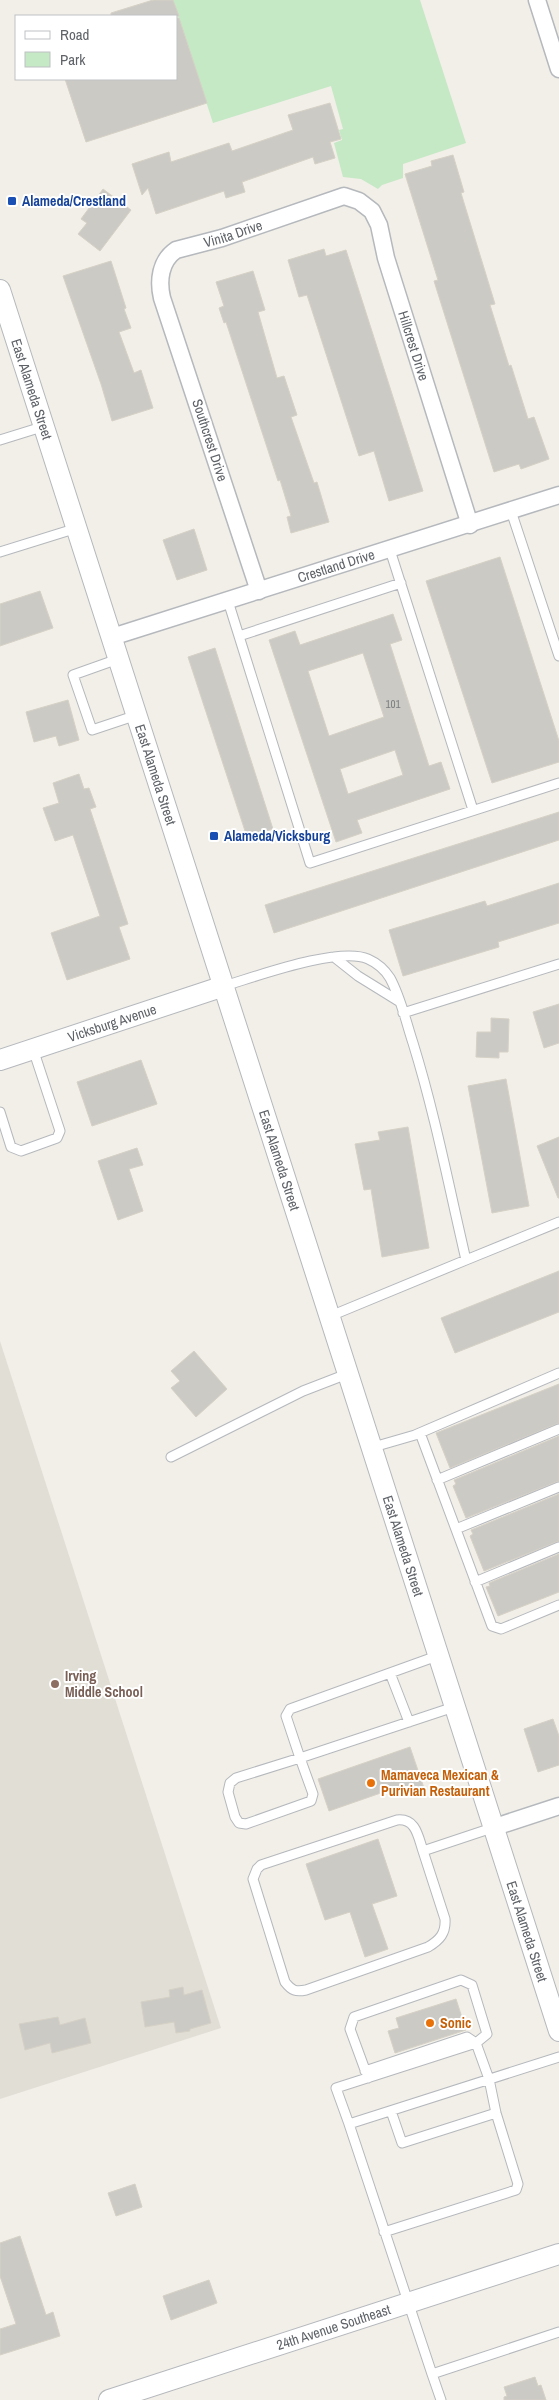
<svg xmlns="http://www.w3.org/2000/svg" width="559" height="2400" viewBox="0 0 559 2400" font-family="'Archivo Narrow',sans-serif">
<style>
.education{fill:#e1ded6}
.green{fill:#c5e8c5}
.building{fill:#cccac5;stroke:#d6d1c6;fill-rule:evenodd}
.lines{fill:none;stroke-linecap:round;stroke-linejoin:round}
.service-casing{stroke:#b5b8bc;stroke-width:11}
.minor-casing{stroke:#b5b8bc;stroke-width:19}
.tertiary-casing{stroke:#b5b8bc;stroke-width:22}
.service{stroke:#fff;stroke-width:9}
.minor{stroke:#fff;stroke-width:16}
.tertiary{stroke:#fff;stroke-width:20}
.transit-dot{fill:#1a4fb4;stroke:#fff;stroke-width:2}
.education-dot{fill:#8d6e63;stroke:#fff;stroke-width:2}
.food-dot{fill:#e8710a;stroke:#fff;stroke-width:2}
.labels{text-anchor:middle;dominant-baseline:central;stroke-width:4;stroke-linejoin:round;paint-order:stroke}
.number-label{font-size:11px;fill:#7a7d7f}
.transit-label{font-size:14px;font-weight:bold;fill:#164399;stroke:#fff;text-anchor:start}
.street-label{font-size:14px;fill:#5f6368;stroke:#fff}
.education-label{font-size:14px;font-weight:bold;fill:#785e54;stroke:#fff;text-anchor:start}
.food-label{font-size:14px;font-weight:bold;fill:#c56008;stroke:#fff;text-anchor:start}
</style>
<rect width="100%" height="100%" fill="#f1efe8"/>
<!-- education -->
<path class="education" d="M 0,1341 L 221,2028 L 0,2099 Z"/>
<!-- green -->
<path class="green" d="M 173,0 L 420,0 L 466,143 L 403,164 L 403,178 L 382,185 L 378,189 L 361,179 L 343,177 L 334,143 L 342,140 L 339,130 L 343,129 L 331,86 L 213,123 Z"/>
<!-- building -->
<path class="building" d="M 153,0 L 173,0 L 179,16 L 111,16 L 111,13 Z
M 176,18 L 179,18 L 207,103 L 86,142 L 65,79 L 176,79 Z
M 330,103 L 341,139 L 330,142 L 335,158 L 315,164 L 313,157 L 242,182 L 245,192 L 226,198 L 224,191 L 156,214 L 148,188 L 142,195 L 132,164 L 169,152 L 171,162 L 229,143 L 232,151 L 293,130 L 288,115 Z
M 453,155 L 464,192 L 461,193 L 495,304 L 490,305 L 509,366 L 511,365 L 528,419 L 534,417 L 549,459 L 521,469 L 519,464 L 494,472 L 434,281 L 438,280 L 405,174 L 432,166 L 431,161 Z
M 103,189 L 131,210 L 100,251 L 78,234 L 87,223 L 81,219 Z
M 324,249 L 326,256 L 346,250 L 423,491 L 389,501 L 374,451 L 359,456 L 307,295 L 299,297 L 288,260 Z
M 111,261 L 126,308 L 124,309 L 131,328 L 119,332 L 134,373 L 141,370 L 153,408 L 112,421 L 101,384 L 63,276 Z
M 253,271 L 265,310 L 258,312 L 277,378 L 284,376 L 297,415 L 291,417 L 314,483 L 317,482 L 329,522 L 291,533 L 287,517 L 291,516 L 280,480 L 278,481 L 226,322 L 224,323 L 219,308 L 224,306 L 216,282 Z
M 194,529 L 207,570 L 177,580 L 163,540 Z
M 500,557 L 559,741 L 559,762 L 492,783 L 426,581 Z
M 40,591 L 53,628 L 0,646 L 0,604 Z
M 393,614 L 402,640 L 390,644 L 429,766 L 441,762 L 450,789 L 357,820 L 362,833 L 336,842 L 269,640 L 295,631 L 300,645 ZM 363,653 L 384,717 L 329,736 L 308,671 ZM 395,750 L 403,775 L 348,794 L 340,769 Z
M 215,648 L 273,829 L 247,837 L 188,657 Z
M 68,700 L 79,740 L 59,746 L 56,736 L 34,742 L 26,712 Z
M 79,774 L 84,789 L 89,788 L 96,807 L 90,809 L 128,924 L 119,927 L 130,959 L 67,980 L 51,933 L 100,916 L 73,835 L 55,841 L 43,808 L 59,803 L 53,783 Z
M 559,812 L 559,840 L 274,933 L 265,905 Z
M 559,883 L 559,923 L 498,942 L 499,947 L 403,976 L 389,930 L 485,901 L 487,906 Z
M 559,1004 L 559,1043 L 544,1048 L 533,1012 Z
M 491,1018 L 509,1019 L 508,1052 L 499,1052 L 499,1058 L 476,1057 L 477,1032 L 491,1032 Z
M 141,1060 L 157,1104 L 92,1126 L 77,1082 Z
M 506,1079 L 529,1206 L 492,1213 L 468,1086 Z
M 408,1127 L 429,1248 L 382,1257 L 371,1189 L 364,1190 L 355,1144 L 380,1140 L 378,1132 Z
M 559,1137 L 559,1198 L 558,1198 L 537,1146 Z
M 137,1148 L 143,1165 L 129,1169 L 143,1211 L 118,1220 L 98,1161 Z
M 559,1271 L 559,1312 L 455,1353 L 441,1318 Z
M 194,1351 L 227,1389 L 196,1417 L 171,1388 L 180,1381 L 171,1371 Z
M 559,1384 L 559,1423 L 450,1468 L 436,1433 Z
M 559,1436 L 559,1481 L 466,1518 L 453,1486 L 456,1484 L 454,1480 Z
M 559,1494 L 559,1541 L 484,1571 L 470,1536 L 473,1534 L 471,1530 Z
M 559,1554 L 559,1592 L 498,1616 L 486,1587 L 490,1586 L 489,1583 Z
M 553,1719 L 559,1736 L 559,1765 L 538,1772 L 524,1729 Z
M 410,1747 L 424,1788 L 401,1797 L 398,1787 L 329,1811 L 318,1779 Z
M 378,1839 L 397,1896 L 372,1904 L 388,1949 L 365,1957 L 350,1912 L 325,1920 L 306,1864 Z
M 183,1987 L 184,1995 L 202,1990 L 211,2023 L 190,2029 L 190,2031 L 176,2033 L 174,2022 L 145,2027 L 141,2002 L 170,1997 L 169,1990 Z
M 456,1999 L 466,2030 L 395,2053 L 388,2031 L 399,2028 L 396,2018 Z
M 58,2017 L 60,2025 L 85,2018 L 91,2043 L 52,2053 L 50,2043 L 25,2050 L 19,2024 Z
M 135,2184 L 142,2207 L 116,2216 L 108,2193 Z
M 20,2236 L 46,2315 L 53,2312 L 60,2336 L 0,2355 L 0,2329 L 16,2324 L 0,2276 L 0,2243 Z
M 209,2280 L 217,2303 L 171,2320 L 163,2296 Z
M 535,2377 L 538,2386 L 541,2385 L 546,2400 L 504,2400 L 504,2397 L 507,2396 L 504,2387 Z"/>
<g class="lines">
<!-- service casing -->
<g class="service-casing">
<path id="service" d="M 0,440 L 45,426
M 511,511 L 559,656
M 390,550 L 473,810
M 0,552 L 77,528
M 228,601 L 310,863 L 559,783
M 239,636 L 401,583
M 118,659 L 73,675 L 92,730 L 137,715
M 334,957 L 358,976 L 400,1002
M 224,986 C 255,977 339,946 368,959 C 377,963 385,970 390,978 C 401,998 406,1022 413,1043 C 435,1114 449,1187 466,1260 L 328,1317
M 403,1013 L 559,964
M 0,1112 L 11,1147 L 21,1151 L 57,1138 L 60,1131 L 33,1049
M 466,1260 L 559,1222
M 420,1433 L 492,1626 L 501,1629 L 559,1605
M 370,1448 L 415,1435 L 559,1373
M 171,1457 L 303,1391 L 347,1374
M 437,1480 L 559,1429
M 456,1529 L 559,1487
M 475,1582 L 559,1547
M 437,1656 L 290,1709 L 286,1716 L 300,1758 L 236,1778 L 230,1783 L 228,1792 L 235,1817 L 239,1823 L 246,1824 L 311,1801 L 313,1794 L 300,1758 L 454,1707
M 390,1673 L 409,1722
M 423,1851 C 418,1836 416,1818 397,1820 L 261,1865 L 257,1869 L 253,1879 L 285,1982 C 292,1991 296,1992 306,1990 L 428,1947 C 440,1940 446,1933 445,1919 L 423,1851 L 492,1828
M 365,2071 L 467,2037 L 476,2043 L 489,2079 L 496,2113 L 518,2184 L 516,2190 L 384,2232
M 368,2078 L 350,2029 L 354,2017 L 461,1980 L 472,1985 L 487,2034 L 476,2043 L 336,2088 L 349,2124 L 559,2057
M 391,2111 L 402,2143 L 496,2113
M 349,2124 L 432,2374 L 559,2332
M 432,2374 L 441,2400"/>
</g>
<!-- minor casing -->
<g class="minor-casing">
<g id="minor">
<path d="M 537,0 L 559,69"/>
<path id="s1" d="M 259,591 L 162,298 C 158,281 160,261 176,250 L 222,238 L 344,196 L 359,201 L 372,211 L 379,225 L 386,258 L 470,525"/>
<path id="s2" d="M 112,637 L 559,495"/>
<path d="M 492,1828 L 559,1806"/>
</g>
</g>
<!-- tertiary casing -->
<g class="tertiary-casing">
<g id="tertiary">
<path id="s3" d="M 0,290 L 559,2031"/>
<path id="s4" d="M 0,1060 L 224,986"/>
<path id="s5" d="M 109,2400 L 559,2254"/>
</g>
</g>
<!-- service -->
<use href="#service" class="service"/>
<!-- minor -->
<use href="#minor" class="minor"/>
<!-- tertiary -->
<use href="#tertiary" class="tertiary"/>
</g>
<!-- markers -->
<g class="transit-dot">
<rect x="7" y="196" width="10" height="10" rx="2.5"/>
<rect x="209" y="831" width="10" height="10" rx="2.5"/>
</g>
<circle class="education-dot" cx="55" cy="1684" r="5"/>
<g class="food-dot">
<circle cx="371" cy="1783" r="5"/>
<circle cx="430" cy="2023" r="5"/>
</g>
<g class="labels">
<!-- number labels -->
<g class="number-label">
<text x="393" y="704">101</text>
</g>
<!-- transit labels -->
<g class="transit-label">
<text x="22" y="201">Alameda/Crestland</text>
<text x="224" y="836">Alameda/Vicksburg</text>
</g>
<!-- street labels -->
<g class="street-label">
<text stroke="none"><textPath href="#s1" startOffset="421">Vinita Drive</textPath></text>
<text stroke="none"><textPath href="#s1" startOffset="712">Hillcrest Drive</textPath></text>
<text stroke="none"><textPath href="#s3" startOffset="104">East Alameda Street</textPath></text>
<text transform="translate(210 440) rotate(72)">Southcrest Drive</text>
<text stroke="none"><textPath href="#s2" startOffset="235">Crestland Drive</textPath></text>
<text stroke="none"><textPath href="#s3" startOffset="509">East Alameda Street</textPath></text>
<text stroke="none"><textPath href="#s4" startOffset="118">Vicksburg Avenue</textPath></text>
<text stroke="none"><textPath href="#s3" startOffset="914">East Alameda Street</textPath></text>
<text stroke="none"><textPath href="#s3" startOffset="1319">East Alameda Street</textPath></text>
<text stroke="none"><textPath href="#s3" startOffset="1724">East Alameda Street</textPath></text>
<text stroke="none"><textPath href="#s5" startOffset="236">24th Avenue Southeast</textPath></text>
</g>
<!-- education labels -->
<g class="education-label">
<text x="65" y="1676">Irving<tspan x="65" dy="16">Middle School</tspan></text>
</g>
<!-- food labels -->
<g class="food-label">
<text x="381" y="1775">Mamaveca Mexican &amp;<tspan x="381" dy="16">Purivian Restaurant</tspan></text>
<text x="440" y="2023">Sonic</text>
</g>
</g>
<!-- legend -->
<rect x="15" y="15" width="162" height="65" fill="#ffffff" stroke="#bfc1c3"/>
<rect x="25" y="31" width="25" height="8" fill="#ffffff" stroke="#bfc1c3"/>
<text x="60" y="40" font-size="15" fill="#5f6368">Road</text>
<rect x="25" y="52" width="25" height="15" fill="#c5e8c5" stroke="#bfc1c3"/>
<text x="60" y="65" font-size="15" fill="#5f6368">Park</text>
</svg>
